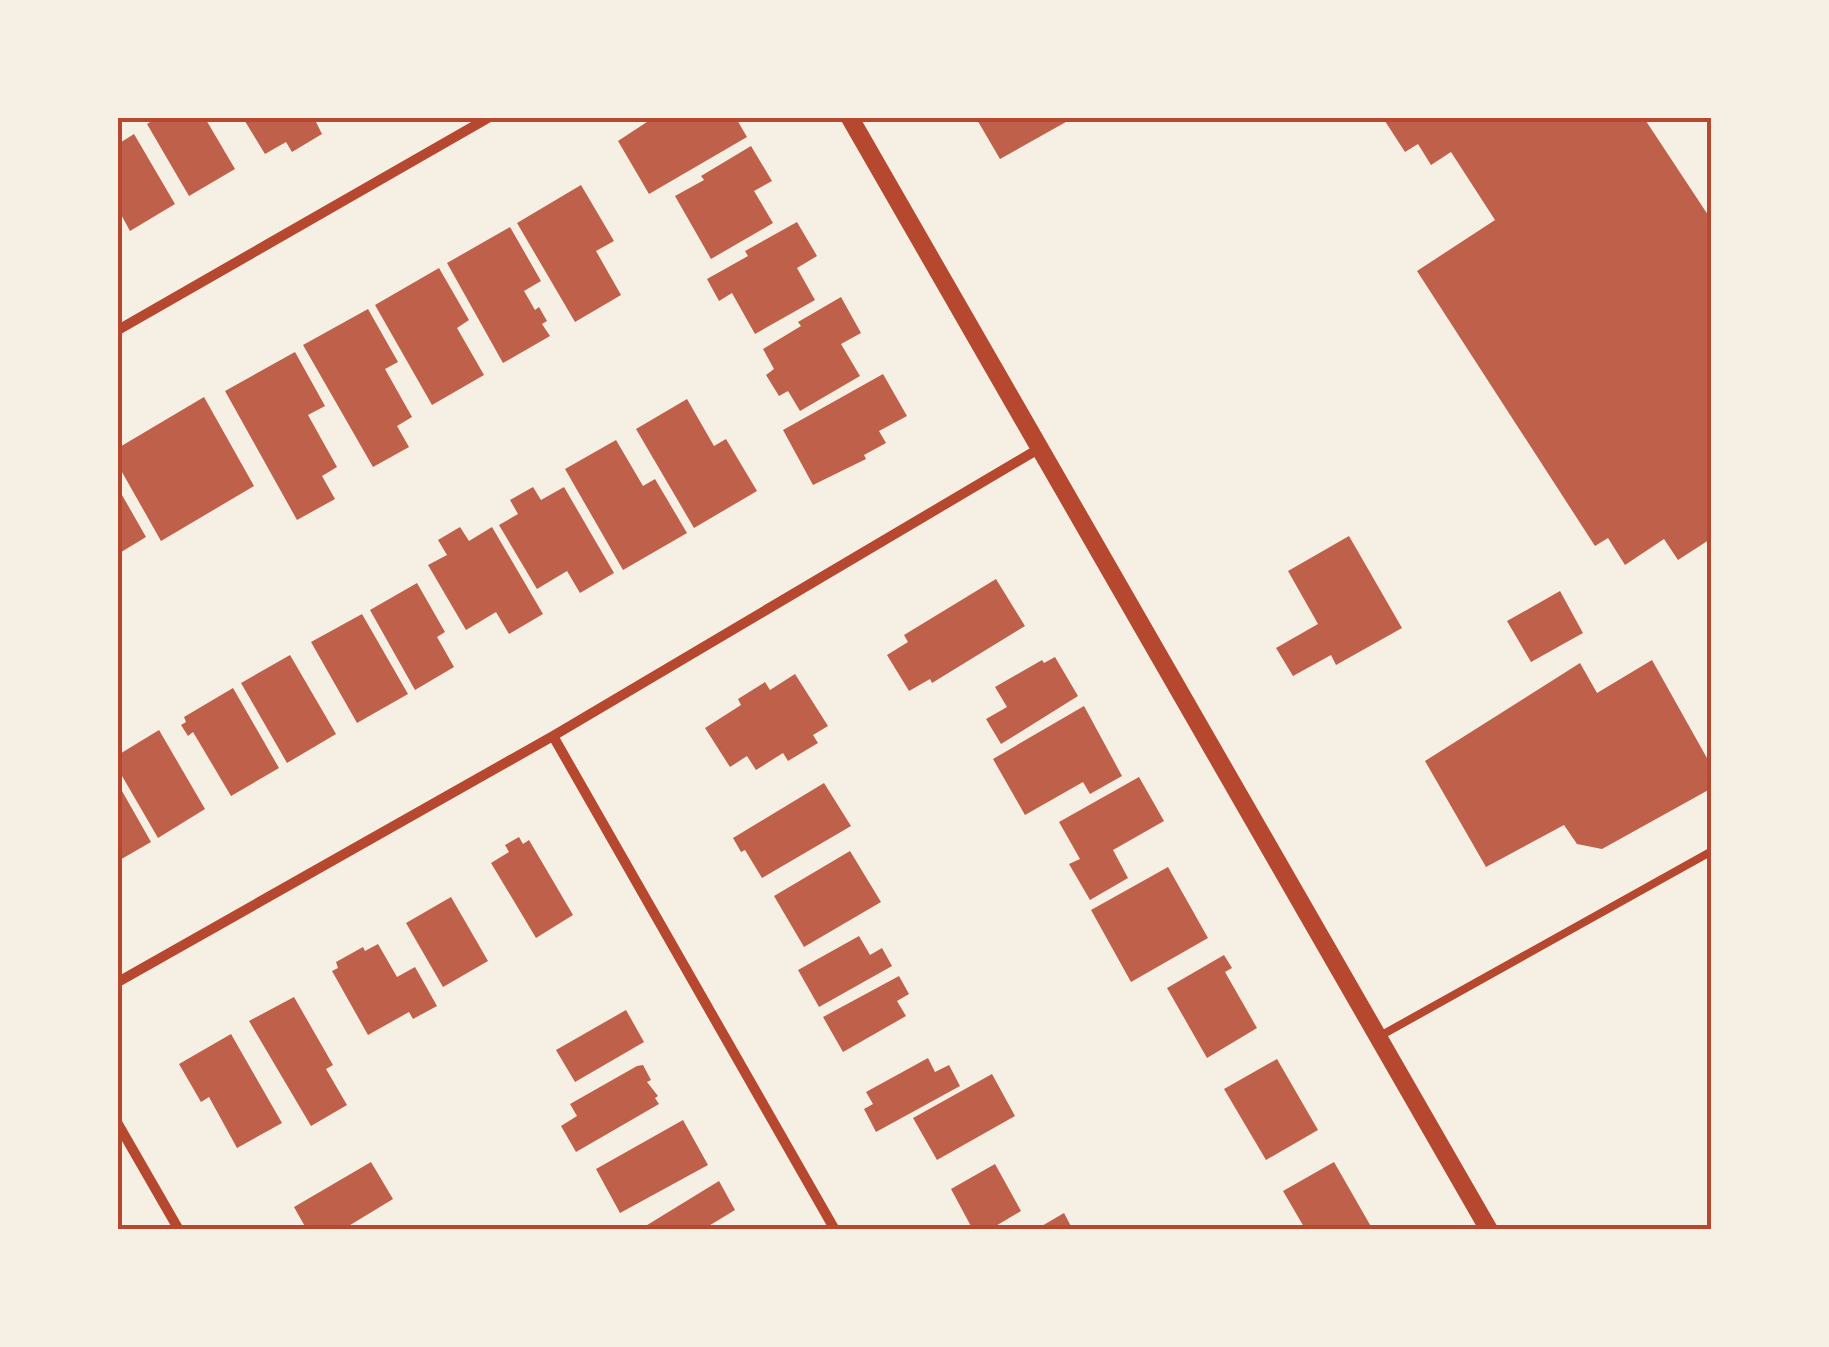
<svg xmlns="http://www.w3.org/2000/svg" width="1829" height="1347" viewBox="0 0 1829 1347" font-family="'Fira Sans Condensed',sans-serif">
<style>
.building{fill:#bf614a}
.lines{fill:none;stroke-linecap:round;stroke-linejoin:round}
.service{stroke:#b5482f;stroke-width:8}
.minor{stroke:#b5482f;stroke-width:10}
.tertiary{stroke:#b5482f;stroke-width:18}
.neatline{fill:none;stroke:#b5482f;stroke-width:4}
</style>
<rect width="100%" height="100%" fill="#f6efe4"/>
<!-- building -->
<path class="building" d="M 157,118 L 205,118 L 235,169 L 189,196 L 147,124 Z
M 243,118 L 314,118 L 322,134 L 292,152 L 286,142 L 265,154 Z
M 653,118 L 736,118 L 747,137 L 649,194 L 618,141 Z
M 976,118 L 1073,118 L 1000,159 Z
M 1383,118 L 1644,118 L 1712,221 L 1712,538 L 1678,560 L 1664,539 L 1625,565 L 1608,538 L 1595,546 L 1417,271 L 1495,220 L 1451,152 L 1431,165 L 1418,144 L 1405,152 Z
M 134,134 L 175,204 L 130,231 L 118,209 L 118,144 Z
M 751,146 L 772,181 L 754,191 L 773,223 L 711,259 L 675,196 L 704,180 L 701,176 Z
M 581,185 L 614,241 L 596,251 L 621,295 L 575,322 L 517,223 Z
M 797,222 L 817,256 L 797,268 L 815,300 L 755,334 L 732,293 L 719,301 L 707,279 L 748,256 L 745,251 Z
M 510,227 L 541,281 L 524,291 L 535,310 L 539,307 L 547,321 L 542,324 L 550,336 L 503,363 L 447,263 Z
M 439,268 L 469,320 L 457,328 L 484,375 L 432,405 L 375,305 Z
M 841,297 L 861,333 L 841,344 L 860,376 L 800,411 L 788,391 L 779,396 L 766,375 L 774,369 L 763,349 L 801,326 L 798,322 Z
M 368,309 L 398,362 L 385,369 L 412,417 L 397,426 L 409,447 L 373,467 L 303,345 Z
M 295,352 L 325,406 L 308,415 L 337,467 L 322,476 L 335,499 L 297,520 L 225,391 Z
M 883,374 L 907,416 L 879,431 L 886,443 L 864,455 L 866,459 L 813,485 L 783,430 Z
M 204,397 L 254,486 L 161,541 L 118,465 L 118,448 Z
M 687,399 L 714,446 L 726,439 L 757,491 L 694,528 L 636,429 Z
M 616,440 L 643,486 L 655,479 L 687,533 L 623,570 L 565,469 Z
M 533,487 L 541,500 L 564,487 L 614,573 L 580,593 L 567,571 L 537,589 L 499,525 L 518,514 L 510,500 Z
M 122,495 L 146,537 L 118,554 L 118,497 Z
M 460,527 L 469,541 L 492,527 L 543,614 L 509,634 L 496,612 L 466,630 L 428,565 L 447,555 L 438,540 Z
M 1349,536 L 1402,628 L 1336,665 L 1331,655 L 1293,676 L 1276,648 L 1318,624 L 1288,571 Z
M 996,579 L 1025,626 L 932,683 L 930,679 L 909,691 L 887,655 L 908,642 L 904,635 Z
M 417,583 L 445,632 L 437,637 L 454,667 L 415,690 L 370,610 Z
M 1560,591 L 1583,633 L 1531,662 L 1507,621 Z
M 362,614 L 408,694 L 357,723 L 311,642 Z
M 290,655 L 336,734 L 287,763 L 241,683 Z
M 1055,657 L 1078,696 L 1001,744 L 986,719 L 1007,707 L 995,687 L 1042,660 L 1044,663 Z
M 1652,660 L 1712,767 L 1712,788 L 1602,849 L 1577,844 L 1564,825 L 1486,867 L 1425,761 L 1580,663 L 1597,693 Z
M 795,674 L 828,726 L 813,735 L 818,743 L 788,761 L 783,753 L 756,770 L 747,756 L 730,767 L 705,728 L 741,705 L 738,699 L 765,682 L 770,690 Z
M 233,688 L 279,768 L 231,796 L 193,732 L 188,736 L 181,725 L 186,722 L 184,717 Z
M 1084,706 L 1122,776 L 1090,794 L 1083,782 L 1025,815 L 993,759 Z
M 159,730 L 205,809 L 158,838 L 118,769 L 118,755 Z
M 1139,777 L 1164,821 L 1113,850 L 1128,878 L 1090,900 L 1069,864 L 1080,859 L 1059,822 Z
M 824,783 L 851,826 L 762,878 L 745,850 L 741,852 L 733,838 Z
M 118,784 L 151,842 L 118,861 Z
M 519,837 L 523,844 L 529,840 L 573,915 L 536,938 L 491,863 L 509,852 L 505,845 Z
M 850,851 L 881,902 L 804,947 L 774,896 Z
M 1168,867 L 1208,938 L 1131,982 L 1091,910 Z
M 451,897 L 488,961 L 443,987 L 406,923 Z
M 859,936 L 870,955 L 882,948 L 892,966 L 819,1007 L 798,970 Z
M 378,944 L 397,977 L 415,967 L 437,1006 L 413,1019 L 409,1012 L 368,1035 L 332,971 L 338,968 L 336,962 L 363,947 L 365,951 Z
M 1224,955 L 1232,968 L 1225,972 L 1257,1028 L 1207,1058 L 1167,988 Z
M 899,976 L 909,994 L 897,1001 L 906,1016 L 843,1052 L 823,1017 Z
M 294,997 L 333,1065 L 326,1069 L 347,1105 L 311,1126 L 249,1021 Z
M 626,1010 L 644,1042 L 575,1082 L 556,1050 Z
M 231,1034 L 282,1123 L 237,1148 L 209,1097 L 201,1102 L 179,1064 Z
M 928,1058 L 935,1072 L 949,1065 L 960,1086 L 876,1132 L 864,1109 L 873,1104 L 866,1092 Z
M 1277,1059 L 1318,1130 L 1266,1160 L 1224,1089 Z
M 643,1065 L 651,1080 L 647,1082 L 658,1096 L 655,1098 L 659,1104 L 576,1152 L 561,1126 L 577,1116 L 570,1104 L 637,1066 Z
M 992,1074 L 1015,1116 L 937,1160 L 913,1118 Z
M 683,1120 L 708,1165 L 620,1213 L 596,1169 Z
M 371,1162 L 393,1199 L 342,1230 L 307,1230 L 294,1207 Z
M 1334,1162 L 1373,1230 L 1299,1230 L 1304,1227 L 1283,1191 Z
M 995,1164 L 1021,1211 L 989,1230 L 973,1230 L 951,1189 Z
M 719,1181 L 735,1210 L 702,1230 L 639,1230 Z
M 1064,1213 L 1073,1230 L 1035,1230 Z"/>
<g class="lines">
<!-- service -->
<path class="service" d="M 1380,1036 L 1712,851"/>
<!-- minor -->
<path class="minor" d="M 118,330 L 488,118
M 553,736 L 835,1230
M 118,982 L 553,736 L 1040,448
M 118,1124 L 179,1230"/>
<!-- tertiary -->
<path class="tertiary" d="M 850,118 L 1489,1230"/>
</g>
<!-- border -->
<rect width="1829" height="1347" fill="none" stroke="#f6efe4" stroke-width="240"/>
<rect x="120" y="120" width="1589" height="1107" class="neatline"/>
</svg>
